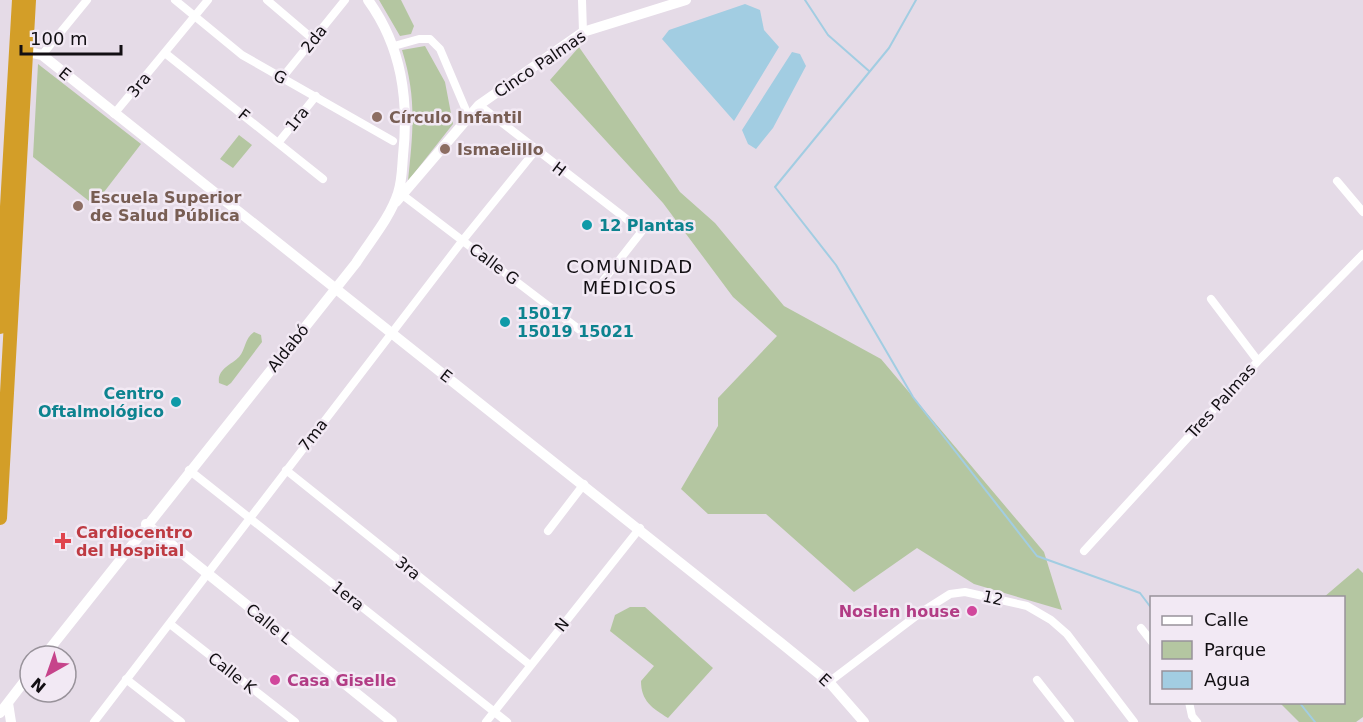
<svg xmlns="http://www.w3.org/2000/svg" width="1363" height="722" viewBox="0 0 1363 722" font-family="'DejaVu Sans',sans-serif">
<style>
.green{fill:#b4c6a1}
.water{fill:#a2cde2}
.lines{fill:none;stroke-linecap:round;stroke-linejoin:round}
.stream{stroke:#a2cde2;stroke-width:2}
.street{stroke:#fff;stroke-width:8}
.secondary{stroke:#fff;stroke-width:10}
.highway{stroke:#d39e28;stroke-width:14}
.education-dot{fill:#8d6e63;stroke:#f2e9f4;stroke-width:2}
.culture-dot{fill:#0f9aa8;stroke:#f2e9f4;stroke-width:2}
.health-dot{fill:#e0444e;stroke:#f2e9f4;stroke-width:2}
.hotel-dot{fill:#d1479c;stroke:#f2e9f4;stroke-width:2}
.labels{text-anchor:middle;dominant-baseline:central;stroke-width:5;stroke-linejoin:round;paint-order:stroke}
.street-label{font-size:16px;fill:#120f13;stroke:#f2e9f4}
.education-label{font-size:16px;font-weight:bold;fill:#785e54;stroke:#f2e9f4;text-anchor:start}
.culture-label{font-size:16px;font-weight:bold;fill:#0d838f;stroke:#f2e9f4;text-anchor:start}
.health-label{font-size:16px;font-weight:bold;fill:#be3a42;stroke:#f2e9f4;text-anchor:start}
.hotel-label{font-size:16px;font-weight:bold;fill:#b23c85;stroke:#f2e9f4;text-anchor:end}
.neighbourhood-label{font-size:18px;letter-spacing:1.5px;fill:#120f13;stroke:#f2e9f4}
</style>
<rect width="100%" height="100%" fill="#e5dbe7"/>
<!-- green -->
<path class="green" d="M 379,0 L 401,0 L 414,26 L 411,34 L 400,36 Z
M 425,46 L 445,82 L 453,124 L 408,181 C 413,133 417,97 402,50 Z
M 579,47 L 680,192 L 715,223 L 784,306 L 881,359 L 1044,552 L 1062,610 L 974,584 L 917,548 L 854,592 L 766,514 L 708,514 L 681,489 L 718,426 L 718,398 L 777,336 L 733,297 L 663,203 L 550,80 Z
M 38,64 L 141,144 L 94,205 L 33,157 Z
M 239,135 L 252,145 L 233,168 L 220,159 Z
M 254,332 L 261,335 L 262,342 L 231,383 L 227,386 L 219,383 C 217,369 231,365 239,357 C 246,349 244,339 254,332 Z
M 1358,568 L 1363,573 L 1363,717 L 1356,722 L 1299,722 L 1280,703 L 1344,702 L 1344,598 L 1324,597 Z
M 630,607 L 645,607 L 713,668 L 668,718 C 652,708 641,701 641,681 L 654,666 L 610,631 L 615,615 Z"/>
<!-- water -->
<path class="water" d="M 745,4 L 760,10 L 764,30 L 779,47 L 734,121 L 662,39 L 669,30 Z
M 792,52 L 800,54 L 806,66 L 773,128 L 756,149 L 748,144 L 742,130 Z"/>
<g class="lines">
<!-- stream -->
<path class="stream" d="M 805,0 L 828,35 L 869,71
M 916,0 L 889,48 L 775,187 L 836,265 L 913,397 L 1037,556 L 1140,593 L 1152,609
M 1299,702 L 1315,722"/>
<!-- street -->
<path class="street" d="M 175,0 L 242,55 L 393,141
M 267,0 L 314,40
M 582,0 L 583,32
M 394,46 L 419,39 L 430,39 L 440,49 L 468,115
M 165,53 L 323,179
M 42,55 L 87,0
M 282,78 L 345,0
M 479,105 L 642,231 L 599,286
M 114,114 L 208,0
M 278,143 L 316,96
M 1337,181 L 1363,212
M 400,193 L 589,337
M 1211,299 L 1258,361
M 189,470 L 507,722
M 286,470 L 530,665
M 548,531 L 584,484
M 1084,551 L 1258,361 L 1363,254
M 170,624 L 295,722
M 1141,628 L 1152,642
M 126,679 L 181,722
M 1037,680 L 1070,722
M 829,682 L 920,613 L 950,594 L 965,592 L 1027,606 L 1051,620 L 1067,634 L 1134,722
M 1189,702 L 1192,716 L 1197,722
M 94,722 L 463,240 L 535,151
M 486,722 L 640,528"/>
<!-- secondary -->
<path class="secondary" d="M 19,50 L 42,55 L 781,643 L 829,682 L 864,722
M 396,202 L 479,105 L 583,32 L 686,0
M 146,524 L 392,722
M 44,656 L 356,263 C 370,241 390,218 398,193 C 402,181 402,168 403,156 C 409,100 402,47 368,0
M 8,703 L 11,722
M 0,713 L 30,674"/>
<!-- highway -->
<path class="highway" d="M 0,327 L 19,0
M 0,518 L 29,0"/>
</g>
<!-- markers -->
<g class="education-dot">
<circle cx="377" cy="117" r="6"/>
<circle cx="445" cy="149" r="6"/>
<circle cx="78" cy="206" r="6"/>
</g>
<g class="culture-dot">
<circle cx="587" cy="225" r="6"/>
<circle cx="505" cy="322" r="6"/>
<circle cx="176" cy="402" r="6"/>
</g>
<path class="health-dot" d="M60 532h6v6h6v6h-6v6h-6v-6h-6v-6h6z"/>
<g class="hotel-dot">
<circle cx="972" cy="611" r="6"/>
<circle cx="275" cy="680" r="6"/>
</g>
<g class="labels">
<!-- street labels -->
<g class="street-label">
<text transform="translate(314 39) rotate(-51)">2da</text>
<text transform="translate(540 64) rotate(-34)">Cinco Palmas</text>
<text transform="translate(65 74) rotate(39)">E</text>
<text transform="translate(280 77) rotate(29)">G</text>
<text transform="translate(139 85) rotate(-51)">3ra</text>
<text transform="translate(244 115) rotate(39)">F</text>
<text transform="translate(297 119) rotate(-51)">1ra</text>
<text transform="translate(559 169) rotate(37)">H</text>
<text transform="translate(494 264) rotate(37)">Calle G</text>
<text transform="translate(288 348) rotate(-51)">Aldabó</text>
<text transform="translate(446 376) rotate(38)">E</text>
<text transform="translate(1221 401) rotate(-48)">Tres Palmas</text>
<text transform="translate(313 435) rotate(-52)">7ma</text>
<text transform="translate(408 568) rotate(39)">3ra</text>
<text transform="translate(348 596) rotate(39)">1era</text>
<text transform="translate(993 598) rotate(13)">12</text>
<text transform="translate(269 624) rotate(39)">Calle L</text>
<text transform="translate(562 625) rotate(-51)">N</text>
<text transform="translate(232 673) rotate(38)">Calle K</text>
<text transform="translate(825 680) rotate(43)">E</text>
</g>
<!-- education labels -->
<g class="education-label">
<text x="389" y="117">Círculo Infantil</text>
<text x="457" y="149">Ismaelillo</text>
<text x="90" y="197">Escuela Superior<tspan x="90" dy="18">de Salud Pública</tspan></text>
</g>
<!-- culture labels -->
<g class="culture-label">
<text x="599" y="225">12 Plantas</text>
<text x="517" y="313">15017<tspan x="517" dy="18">15019 15021</tspan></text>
<text x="164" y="393" text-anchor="end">Centro<tspan x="164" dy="18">Oftalmológico</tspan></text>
</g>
<!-- health labels -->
<g class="health-label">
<text x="76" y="532">Cardiocentro<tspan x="76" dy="18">del Hospital</tspan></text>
</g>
<!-- hotel labels -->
<g class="hotel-label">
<text x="960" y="611">Noslen house</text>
<text x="287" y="680" text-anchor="start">Casa Giselle</text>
</g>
<!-- neighbourhood labels -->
<g class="neighbourhood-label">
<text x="630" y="266">COMUNIDAD<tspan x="630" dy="21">MÉDICOS</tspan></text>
</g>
</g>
<!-- legend -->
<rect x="1150" y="596" width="195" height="108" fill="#f2e9f4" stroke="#98929a" stroke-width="1.5"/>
<rect x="1162" y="616" width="30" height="9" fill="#ffffff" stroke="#98929a" stroke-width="1.5"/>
<text x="1204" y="626" font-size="18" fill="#120f13">Calle</text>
<rect x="1162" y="641" width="30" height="18" fill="#b4c6a1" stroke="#98929a" stroke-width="1.5"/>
<text x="1204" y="656" font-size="18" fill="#120f13">Parque</text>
<rect x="1162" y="671" width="30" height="18" fill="#a2cde2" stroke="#98929a" stroke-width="1.5"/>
<text x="1204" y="686" font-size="18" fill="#120f13">Agua</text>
<!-- north arrow -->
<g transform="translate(48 674) rotate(220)"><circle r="28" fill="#f2e9f4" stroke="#98929a" stroke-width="1.5"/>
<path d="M0-4.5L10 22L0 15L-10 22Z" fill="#c6448b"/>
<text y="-9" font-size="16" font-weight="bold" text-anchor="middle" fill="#120f13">N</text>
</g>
<!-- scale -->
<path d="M21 45v9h100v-9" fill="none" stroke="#120f13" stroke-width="3"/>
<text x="30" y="45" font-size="18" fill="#120f13" stroke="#f2e9f4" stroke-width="4.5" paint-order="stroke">100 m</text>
</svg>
